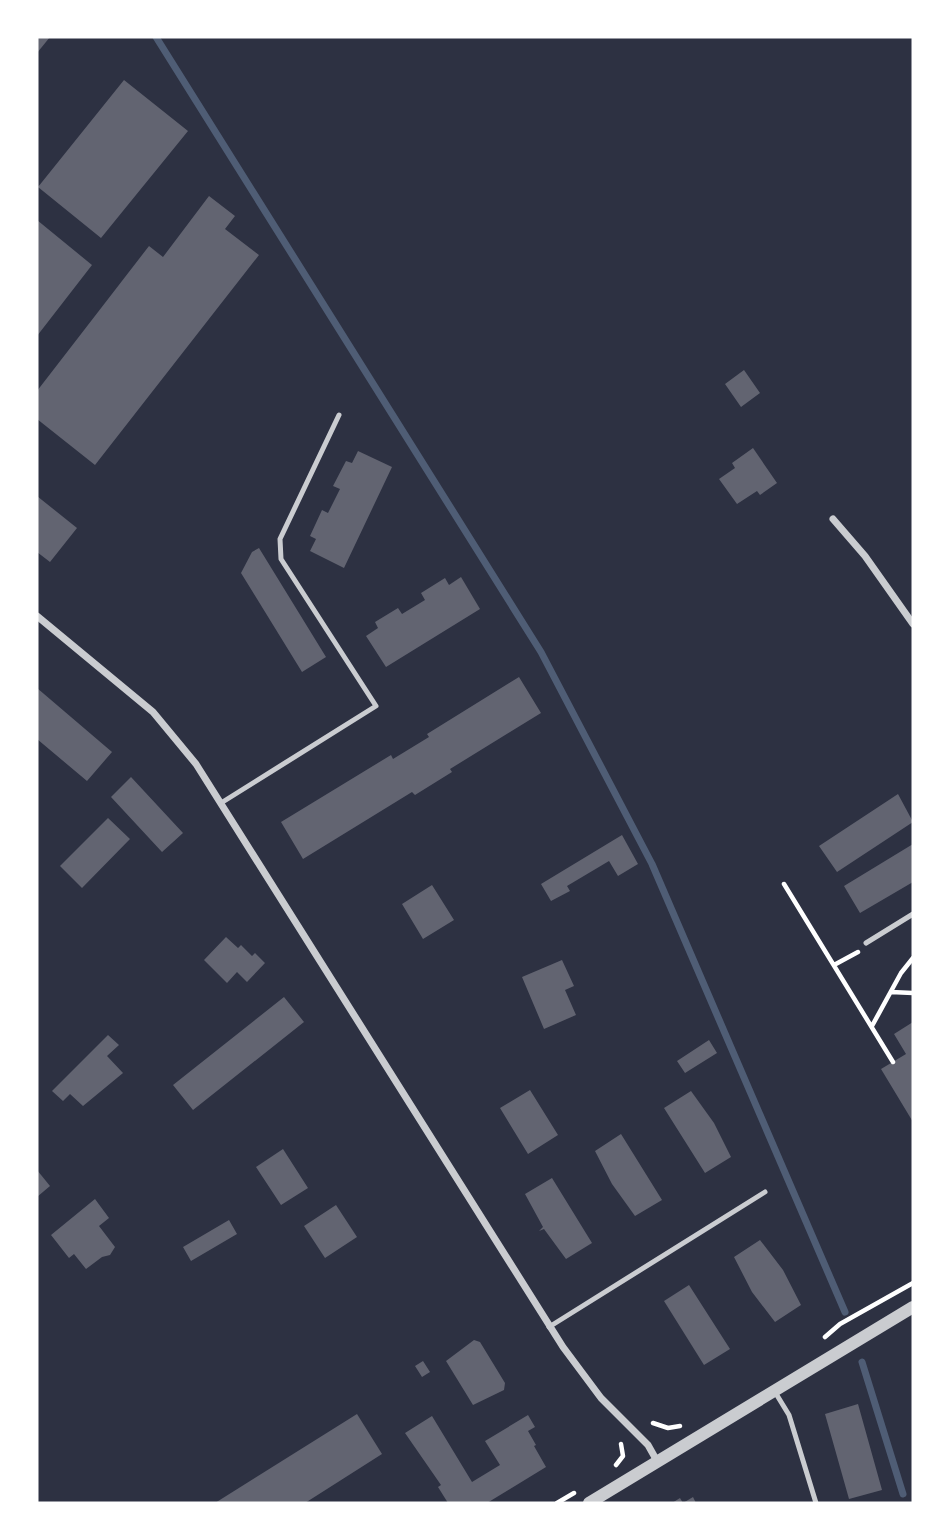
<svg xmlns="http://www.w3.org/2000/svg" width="950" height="1540" viewBox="0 0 950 1540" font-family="Montserrat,sans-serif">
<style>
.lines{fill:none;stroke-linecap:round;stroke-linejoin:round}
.stream{stroke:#4f5d75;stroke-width:7}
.building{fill:#626471}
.path{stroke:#fff;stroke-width:4.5}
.service{stroke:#caccd0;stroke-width:5}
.minor{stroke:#caccd0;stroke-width:7}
.tertiary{stroke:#caccd0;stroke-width:12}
</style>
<rect width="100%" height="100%" fill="#2d3142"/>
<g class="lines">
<!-- stream -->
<path class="stream" d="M 156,37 L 541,652 L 652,864 L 845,1312
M 862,1362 L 903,1494"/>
</g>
<!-- building -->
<path class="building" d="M 37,37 L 50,37 L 37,53 Z
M 124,80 L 188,131 L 101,238 L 38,187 Z
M 209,196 L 235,216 L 225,229 L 259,255 L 95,465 L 37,419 L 37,391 L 149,246 L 163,257 Z
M 37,220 L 92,265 L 37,336 Z
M 744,370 L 760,393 L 741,407 L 725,384 Z
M 753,448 L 777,483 L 760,495 L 757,491 L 737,504 L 719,479 L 735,468 L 732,463 Z
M 358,451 L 392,467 L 344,568 L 310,551 L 316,539 L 310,536 L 322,510 L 328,513 L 340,489 L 333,486 L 346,461 L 352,463 Z
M 37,496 L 77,528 L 50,562 L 37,552 Z
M 259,548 L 326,657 L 302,672 L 241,573 L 252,552 Z
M 461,577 L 480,609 L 386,667 L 366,636 L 378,628 L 375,622 L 398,608 L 402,614 L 425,600 L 421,593 L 445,578 L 449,585 Z
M 519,677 L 541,713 L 450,769 L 452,772 L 415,795 L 412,792 L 303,859 L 281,822 L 391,755 L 393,759 L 429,737 L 427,734 Z
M 37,688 L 112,752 L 87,781 L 37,739 Z
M 131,777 L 183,833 L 162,852 L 111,797 Z
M 898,794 L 913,822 L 837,872 L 819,846 Z
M 108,818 L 130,839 L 82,888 L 60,866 Z
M 622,835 L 638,864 L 618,876 L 609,861 L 567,886 L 570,891 L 551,901 L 541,884 Z
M 913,844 L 913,882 L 860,913 L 844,886 Z
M 432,885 L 454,920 L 423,939 L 402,904 Z
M 226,937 L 238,948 L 241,945 L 252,956 L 255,953 L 265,963 L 247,982 L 237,972 L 227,983 L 204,960 Z
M 562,960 L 574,986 L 565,990 L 576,1015 L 544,1029 L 522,977 Z
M 284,997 L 304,1022 L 193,1110 L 173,1085 Z
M 913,1022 L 913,1122 L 881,1069 L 906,1054 L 894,1034 Z
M 108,1035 L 119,1045 L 107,1056 L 123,1073 L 83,1106 L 70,1094 L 63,1101 L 52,1091 Z
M 709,1040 L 717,1053 L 685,1073 L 677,1061 Z
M 530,1090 L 558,1135 L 528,1154 L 500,1108 Z
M 691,1091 L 714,1123 L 731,1157 L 705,1173 L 664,1108 Z
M 621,1134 L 662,1200 L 635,1216 L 612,1184 L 595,1151 Z
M 283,1149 L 308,1188 L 281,1205 L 256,1167 Z
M 37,1170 L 50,1186 L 37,1197 Z
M 552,1178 L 592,1243 L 566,1259 L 544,1229 L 539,1231 L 543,1227 L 525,1194 Z
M 95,1199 L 109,1218 L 99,1226 L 115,1247 L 110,1255 L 102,1257 L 86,1269 L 74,1254 L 69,1258 L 51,1235 Z
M 336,1205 L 357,1237 L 325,1258 L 304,1226 Z
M 229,1220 L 237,1234 L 191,1261 L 183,1247 Z
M 760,1240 L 783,1270 L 801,1305 L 775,1322 L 752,1292 L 734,1257 Z
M 689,1285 L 730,1349 L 704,1365 L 664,1301 Z
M 474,1340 L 480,1342 L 505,1383 L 504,1390 L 473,1405 L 446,1361 Z
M 423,1361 L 430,1372 L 422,1377 L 415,1366 Z
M 858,1404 L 882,1490 L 849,1499 L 825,1414 Z
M 357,1414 L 382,1454 L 305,1503 L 215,1503 Z
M 528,1415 L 535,1427 L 528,1431 L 536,1445 L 534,1446 L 546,1467 L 487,1503 L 448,1503 L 438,1487 L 441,1485 L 405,1433 L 432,1416 L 472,1482 L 500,1465 L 485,1441 Z
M 693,1497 L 696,1503 L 672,1503 L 680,1498 L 683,1503 Z"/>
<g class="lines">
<!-- path -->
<path class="path" d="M 784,884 L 893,1062
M 834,965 L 858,952
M 891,992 L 913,993
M 872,1026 L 901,973 L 913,958
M 825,1337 L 840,1324 L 913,1283
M 653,1423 L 668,1428 L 680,1426
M 616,1465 L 623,1456 L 621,1444
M 557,1503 L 574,1493"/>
<!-- service -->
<path class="service" d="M 221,803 L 376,706 L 281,559 L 280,539 L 339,415
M 866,943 L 913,914
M 549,1327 L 765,1192
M 775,1392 L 789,1415 L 816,1503"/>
<!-- minor -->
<path class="minor" d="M 833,519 L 865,556 L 913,624
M 37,616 L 153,712 L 196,764 L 563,1347 L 601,1398 L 648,1445 L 657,1461"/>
<!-- tertiary -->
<path class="tertiary" d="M 589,1503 L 913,1307"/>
</g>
<!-- border -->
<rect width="950" height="1540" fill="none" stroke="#ffffff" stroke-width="77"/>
</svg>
